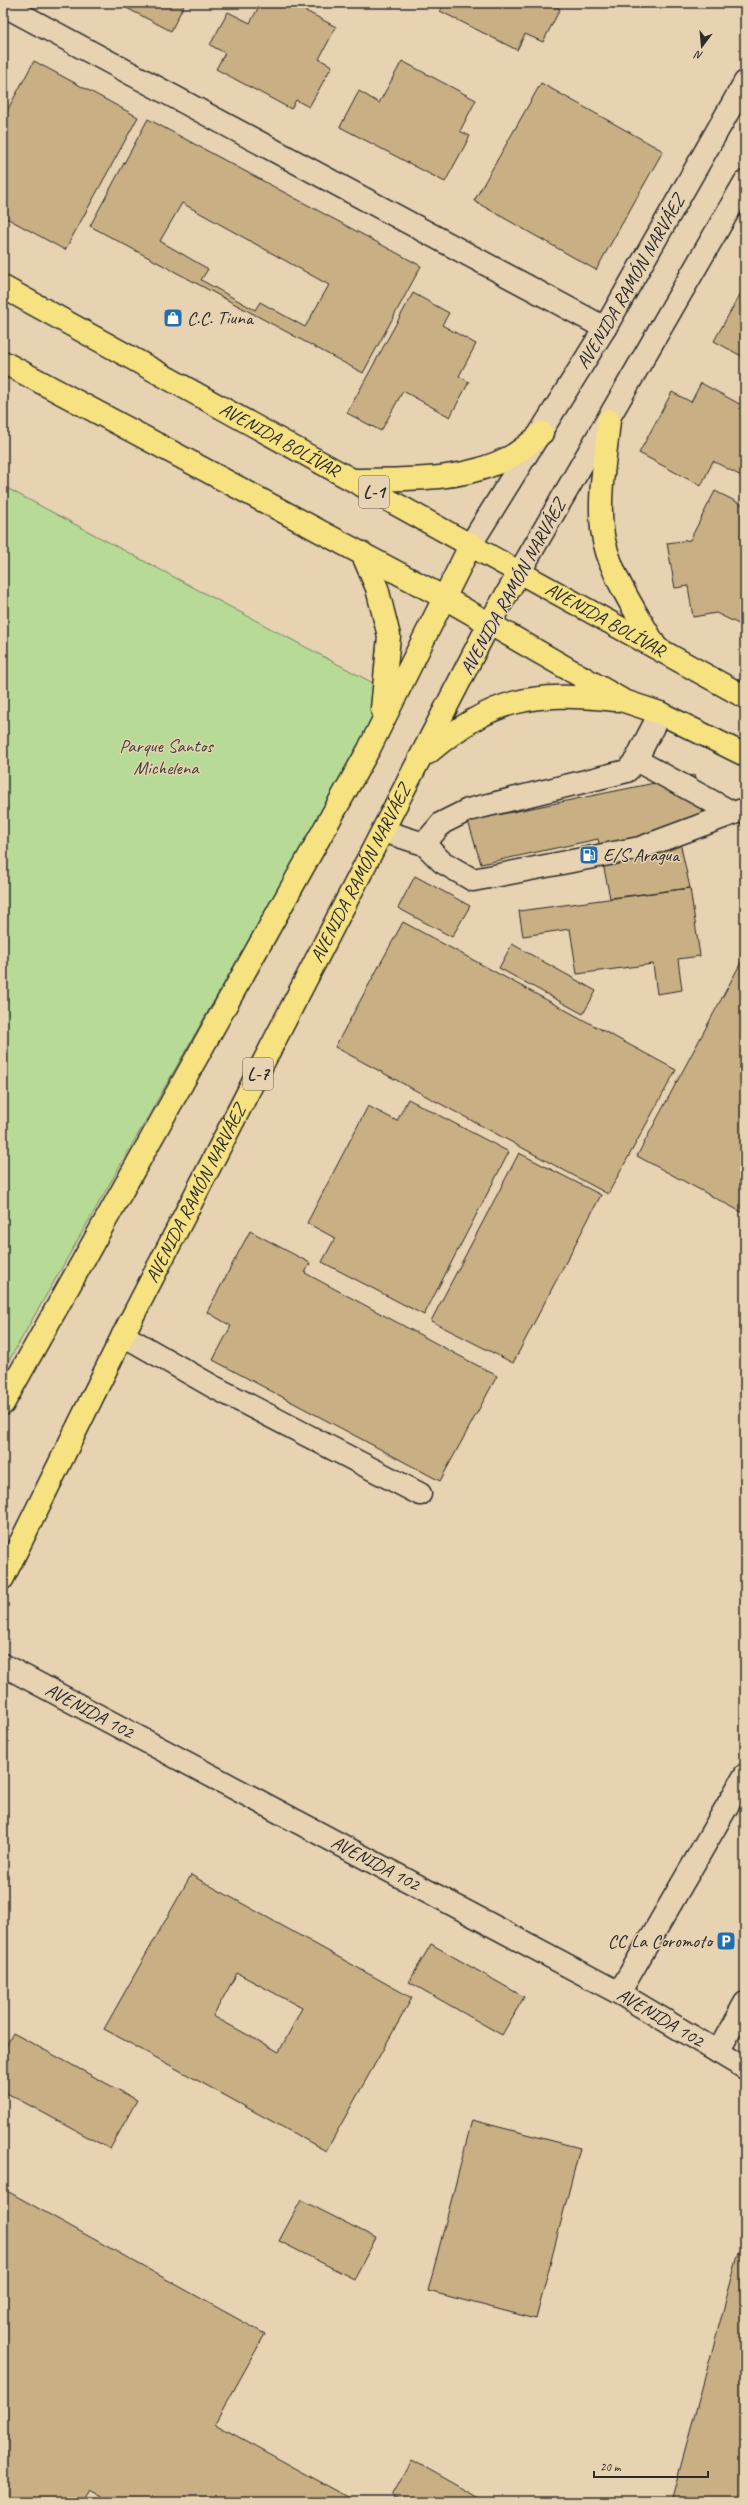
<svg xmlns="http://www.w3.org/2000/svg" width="748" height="2505" viewBox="0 0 748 2505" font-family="Caveat,sans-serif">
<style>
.green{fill:#b7db96;stroke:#718360}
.building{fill:#c9af84;stroke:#2b2b2b;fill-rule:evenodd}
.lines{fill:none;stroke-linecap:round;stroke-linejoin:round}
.lane-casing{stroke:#2b2b2b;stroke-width:25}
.street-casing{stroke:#2b2b2b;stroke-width:25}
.primary-casing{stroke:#2b2b2b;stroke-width:25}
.lane{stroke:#e7d2b1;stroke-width:22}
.street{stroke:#e7d2b1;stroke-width:22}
.primary{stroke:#f7e281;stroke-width:22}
.labels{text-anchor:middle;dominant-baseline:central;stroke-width:3;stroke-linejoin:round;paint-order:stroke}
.shield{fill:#e7d2b1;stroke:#635d53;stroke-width:1}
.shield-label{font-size:18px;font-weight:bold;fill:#2b2b2b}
.street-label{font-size:19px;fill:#2b2b2b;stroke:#e7d2b1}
.poi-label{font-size:19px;fill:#2b2b2b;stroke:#e7d2b1;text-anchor:start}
.park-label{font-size:19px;fill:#40453b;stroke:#e7d2b1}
</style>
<rect width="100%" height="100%" fill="#e7d2b1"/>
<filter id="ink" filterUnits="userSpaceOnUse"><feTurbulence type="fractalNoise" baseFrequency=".025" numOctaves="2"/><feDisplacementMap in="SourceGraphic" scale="8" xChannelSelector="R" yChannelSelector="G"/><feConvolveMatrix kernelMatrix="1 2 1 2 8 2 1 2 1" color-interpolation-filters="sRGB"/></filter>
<g filter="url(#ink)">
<!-- green -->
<path class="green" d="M 3,486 L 390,692 L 3,1371 Z"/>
<!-- building -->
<path class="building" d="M 117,3 L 185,3 L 171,31 Z
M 261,3 L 291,3 L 336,27 L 319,59 L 332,66 L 309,107 L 296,100 L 291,109 L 216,69 L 225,53 L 210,45 L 228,12 L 250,23 Z
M 444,3 L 548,3 L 560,9 L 543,42 L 525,34 L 517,50 L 440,11 Z
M 34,61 L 138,117 L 65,250 L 3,216 L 3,118 Z
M 402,61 L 476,100 L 460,131 L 470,136 L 445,182 L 340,127 L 359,91 L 379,103 Z
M 541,83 L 663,151 L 596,270 L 474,201 Z
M 148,119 L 421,266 L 363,373 L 90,226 Z
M 182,203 L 329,285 L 305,327 L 260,302 L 255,310 L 201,280 L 208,269 L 160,241 Z
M 743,289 L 745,291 L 745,358 L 714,341 Z
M 413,293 L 449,313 L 442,325 L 476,344 L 459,376 L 469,382 L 450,417 L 403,391 L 381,431 L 347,413 Z
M 701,383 L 745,407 L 745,478 L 713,461 L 701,486 L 639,453 L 672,392 L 691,402 Z
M 715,491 L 745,506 L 745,627 L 716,613 L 693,617 L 688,586 L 675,588 L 667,543 L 690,540 Z
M 694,775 L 704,818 L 676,824 L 690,888 L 610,898 L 598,839 L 481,864 L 468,821 Z
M 415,876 L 470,906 L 452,937 L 398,908 Z
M 690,888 L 700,956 L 678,959 L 682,990 L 657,994 L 653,964 L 577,974 L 570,929 L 523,936 L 519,911 Z
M 403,922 L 676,1070 L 608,1194 L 335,1047 Z
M 512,944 L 596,991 L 583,1014 L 499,968 Z
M 745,955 L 745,1214 L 637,1156 Z
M 408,1099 L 509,1152 L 424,1315 L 322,1262 L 335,1238 L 307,1223 L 368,1106 L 397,1121 Z
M 519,1153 L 601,1195 L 513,1363 L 431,1321 Z
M 250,1231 L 310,1263 L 305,1273 L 497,1376 L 440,1481 L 213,1360 L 231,1326 L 207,1312 Z
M 191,1875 L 412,1998 L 326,2151 L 104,2029 ZM 237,1973 L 302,2008 L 279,2052 L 213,2016 Z
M 431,1944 L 524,1997 L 502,2035 L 409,1982 Z
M 13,2033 L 137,2100 L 110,2149 L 3,2091 L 3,2052 Z
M 472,2120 L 580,2148 L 536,2319 L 428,2291 Z
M 7,2191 L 265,2334 L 215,2424 L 357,2502 L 112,2502 L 89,2489 L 81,2502 L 3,2502 L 3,2197 Z
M 301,2200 L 376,2238 L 354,2279 L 279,2241 Z
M 739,2252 L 745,2254 L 745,2502 L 671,2502 Z
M 412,2460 L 487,2502 L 403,2502 L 392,2496 Z"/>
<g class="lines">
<!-- lane casing -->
<g class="lane-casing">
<path id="lane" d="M 636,760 L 733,813
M 383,831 L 424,844 L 442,862 L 473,880 L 640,848 L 745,809
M 424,844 L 442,823 L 468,810 L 627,771 L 636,760 L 660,713
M 123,1335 L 212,1386 L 420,1494
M 718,2052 L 745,2003"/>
</g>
<!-- street casing -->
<g class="street-casing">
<g id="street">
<path d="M 3,5 L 605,328"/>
<path id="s1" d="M 471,544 L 605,328 L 745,82"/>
<path d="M 519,573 L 745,182"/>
<path id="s2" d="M 3,1665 L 619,1993 L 745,2068"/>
<path d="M 619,1993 L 745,1775"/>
</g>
</g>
<!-- primary casing -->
<g class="primary-casing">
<g id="primary">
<path id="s3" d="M 3,287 L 745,697"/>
<path d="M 3,362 L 443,597 L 624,701 L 660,713 L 745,755"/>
<path d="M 609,420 C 606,455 598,493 602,529 C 607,571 636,611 656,647"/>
<path d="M 354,480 C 406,479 463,482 510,457 C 521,451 532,441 542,433"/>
<path d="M 362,553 L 377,588 L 389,636 L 382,709"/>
<path d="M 428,753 C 493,698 532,691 616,700"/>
<path d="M 3,1404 L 369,749 L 471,544"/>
<path id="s4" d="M 3,1578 L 123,1335 L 489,624 L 519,573"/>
</g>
</g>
<!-- lane -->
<use href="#lane" class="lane"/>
<!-- street -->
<use href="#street" class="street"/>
<!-- primary -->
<use href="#primary" class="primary"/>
</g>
</g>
<!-- icons -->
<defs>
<g id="shop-square" transform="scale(1)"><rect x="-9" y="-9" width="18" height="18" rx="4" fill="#1f6fb2" stroke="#e7d2b1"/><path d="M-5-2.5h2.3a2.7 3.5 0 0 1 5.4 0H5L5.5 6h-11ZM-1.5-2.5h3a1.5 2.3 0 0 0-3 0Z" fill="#fff"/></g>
<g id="fuel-square" transform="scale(1)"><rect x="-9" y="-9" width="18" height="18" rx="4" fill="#1f6fb2" stroke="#e7d2b1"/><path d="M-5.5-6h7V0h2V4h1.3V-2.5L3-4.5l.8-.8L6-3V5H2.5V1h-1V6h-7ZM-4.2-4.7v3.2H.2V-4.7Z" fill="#fff"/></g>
<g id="parking-square" transform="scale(1)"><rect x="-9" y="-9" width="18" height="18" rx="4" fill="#1f6fb2" stroke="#e7d2b1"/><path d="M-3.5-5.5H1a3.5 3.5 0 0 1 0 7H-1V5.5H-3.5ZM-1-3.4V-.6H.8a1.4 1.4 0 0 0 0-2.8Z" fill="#fff"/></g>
</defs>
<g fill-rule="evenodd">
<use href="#shop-square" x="173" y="318"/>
<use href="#fuel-square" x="589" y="855"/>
<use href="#parking-square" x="726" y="1941"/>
</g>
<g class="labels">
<!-- shield labels -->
<g class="shield">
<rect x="359" y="476" width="30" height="32" rx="3"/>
<rect x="243" y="1058" width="30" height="32" rx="3"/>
</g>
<g class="shield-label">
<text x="374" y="492">L-1</text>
<text x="258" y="1074">L-7</text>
</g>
<!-- street labels -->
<g class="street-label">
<text stroke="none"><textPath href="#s1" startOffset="307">AVENIDA RAMÓN NARVÁEZ</textPath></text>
<text stroke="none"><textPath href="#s3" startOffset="316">AVENIDA BOLÍVAR</textPath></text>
<text transform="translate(513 587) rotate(-61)">AVENIDA RAMÓN NARVÁEZ</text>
<text stroke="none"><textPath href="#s3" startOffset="688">AVENIDA BOLÍVAR</textPath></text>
<text stroke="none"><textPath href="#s4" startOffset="790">AVENIDA RAMÓN NARVÁEZ</textPath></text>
<text stroke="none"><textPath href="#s4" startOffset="430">AVENIDA RAMÓN NARVÁEZ</textPath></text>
<text stroke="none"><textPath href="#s2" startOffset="98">AVENIDA 102</textPath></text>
<text stroke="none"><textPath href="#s2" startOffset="422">AVENIDA 102</textPath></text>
<text stroke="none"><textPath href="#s2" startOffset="746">AVENIDA 102</textPath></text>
</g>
<!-- poi labels -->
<g class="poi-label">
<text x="187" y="318">C.C. Tiuna</text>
<text x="603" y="855">E/S Aragua</text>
<text x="712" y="1941" text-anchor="end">CC La Coromoto</text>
</g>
<!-- park labels -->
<g class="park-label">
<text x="166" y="746">Parque Santos<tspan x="166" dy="22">Michelena</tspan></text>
</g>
</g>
<!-- margin -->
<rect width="748" height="2505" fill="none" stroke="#e7d2b1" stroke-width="16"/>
<rect x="8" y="8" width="732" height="2489" fill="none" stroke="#2b2b2b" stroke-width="1.5" filter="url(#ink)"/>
<!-- north arrow -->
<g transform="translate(702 46) rotate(196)" stroke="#e7d2b1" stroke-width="3" paint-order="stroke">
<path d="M0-3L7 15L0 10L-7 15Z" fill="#2b2b2b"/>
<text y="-6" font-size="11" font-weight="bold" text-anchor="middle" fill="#2b2b2b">N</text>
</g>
<!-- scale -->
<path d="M594 2471v6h114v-6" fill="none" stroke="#2b2b2b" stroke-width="2"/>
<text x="600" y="2471" font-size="12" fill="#2b2b2b" stroke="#e7d2b1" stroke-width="3" paint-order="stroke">20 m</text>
</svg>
